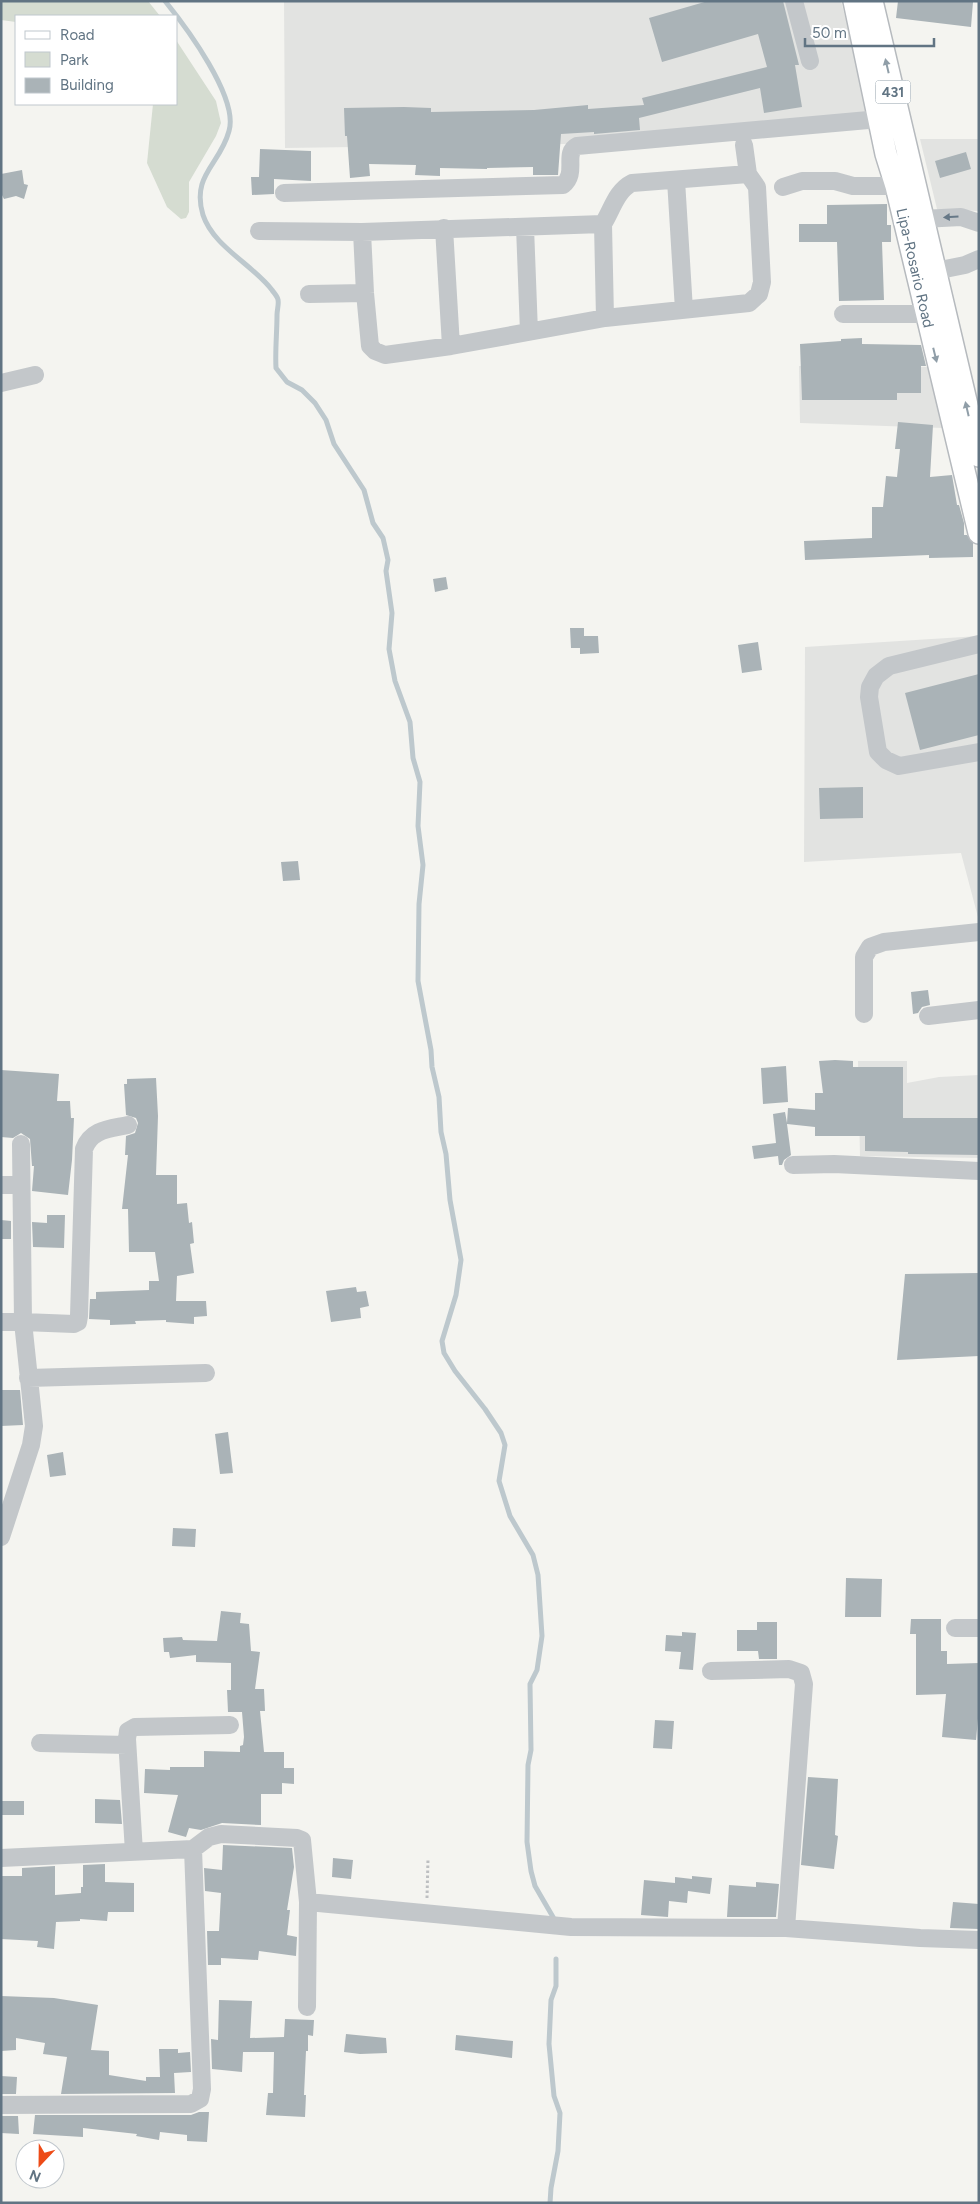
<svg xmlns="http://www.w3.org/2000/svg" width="980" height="2204" viewBox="0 0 980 2204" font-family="Figtree,sans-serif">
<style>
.built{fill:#e2e3e1}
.green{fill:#d5dcd1}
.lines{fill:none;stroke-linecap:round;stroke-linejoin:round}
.stream{stroke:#bdc8cd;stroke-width:5}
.building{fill:#aab3b7}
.major-casing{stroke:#b6babe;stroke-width:24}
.path{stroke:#bdbfc1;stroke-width:3;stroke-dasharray:2.5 2.5;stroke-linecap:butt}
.minor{stroke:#c3c7ca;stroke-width:18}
.major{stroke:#fff;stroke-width:21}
.oneway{fill:#909ea8}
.oneway2{fill:#667887}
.labels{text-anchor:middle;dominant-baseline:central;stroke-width:5;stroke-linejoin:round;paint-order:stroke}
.shield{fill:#fff;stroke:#909ea8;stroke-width:1}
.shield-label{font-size:14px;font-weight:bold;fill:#617483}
.street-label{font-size:15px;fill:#617483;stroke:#fff}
</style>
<rect width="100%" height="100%" fill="#f4f4f0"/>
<!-- built -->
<path class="built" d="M 284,1 L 841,1 L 871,116 L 565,144 L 285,148 Z
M 920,139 L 979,139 L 979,211 L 937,209 Z
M 799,366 L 929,367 L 944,428 L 800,423 Z
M 979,636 L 979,921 L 961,853 L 804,862 L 805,647 Z
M 858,1061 L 907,1061 L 907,1083 L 939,1077 L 979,1075 L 979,1158 L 860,1156 Z"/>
<!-- green -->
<path class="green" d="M 1,1 L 148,1 L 160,16 L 16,16 L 16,22 L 1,20 Z
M 176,40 L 216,101 L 221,123 L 216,136 L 189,182 L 189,212 L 186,218 L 181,219 L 167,207 L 147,163 L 153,104 L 176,104 Z"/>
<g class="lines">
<!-- stream -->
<path class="stream" d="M 165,1 C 186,27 239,98 229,131 C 220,165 191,175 203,215 C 213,246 253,265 272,290 C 274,293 278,297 278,300 C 279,304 277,310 277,315 C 277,333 275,350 276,368 L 287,382 L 302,390 L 315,403 L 326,420 L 334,444 L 364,490 L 373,523 L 383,538 L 388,560 L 386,571 L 392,613 L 389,649 L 395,681 L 410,722 L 413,758 L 420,782 L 418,826 L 423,865 L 419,904 L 418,981 L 431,1050 L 432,1067 L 439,1097 L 441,1132 L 446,1154 L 450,1200 L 461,1260 L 456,1295 L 442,1341 L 444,1353 L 455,1371 L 485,1409 L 501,1433 L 505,1445 L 499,1481 L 510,1516 L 533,1555 L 538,1575 L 542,1636 L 537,1670 L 530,1684 L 531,1750 L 528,1765 L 527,1842 L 531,1871 L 535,1886 L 553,1917
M 550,2203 L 551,2188 L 558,2151 L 560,2113 L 554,2096 L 549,2044 L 551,2000 L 556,1986 L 556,1959"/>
</g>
<!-- building -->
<path class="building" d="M 708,1 L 783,1 L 799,65 L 795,65 L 802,107 L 764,113 L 760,88 L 639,118 L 640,130 L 594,134 L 594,132 L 561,134 L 558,175 L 533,175 L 533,167 L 487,168 L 487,169 L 440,168 L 440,176 L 415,175 L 416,165 L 369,164 L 370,176 L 350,178 L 347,136 L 345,136 L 344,108 L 404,107 L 431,108 L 431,112 L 534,110 L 588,105 L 588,109 L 644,105 L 642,98 L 767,67 L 758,34 L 662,62 L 649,18 Z
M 898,1 L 973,2 L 971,27 L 896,18 Z
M 260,149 L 311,151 L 311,181 L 274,179 L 274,194 L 252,195 L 251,177 L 259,177 Z
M 966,152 L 971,169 L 940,178 L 935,161 Z
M 22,170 L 24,184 L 28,185 L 24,199 L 16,196 L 4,199 L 1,193 L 1,174 Z
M 887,204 L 887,225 L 891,225 L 891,242 L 882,242 L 884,300 L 839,301 L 837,242 L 799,242 L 799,224 L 827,224 L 827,205 Z
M 862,338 L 862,344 L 921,345 L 926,366 L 921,366 L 921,393 L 897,393 L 897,400 L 802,400 L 800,344 L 841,341 L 841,339 Z
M 898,422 L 933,425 L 930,477 L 952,475 L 957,505 L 959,505 L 964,523 L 964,535 L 967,535 L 973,543 L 973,557 L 929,558 L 929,555 L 805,560 L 804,541 L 872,538 L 872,507 L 883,507 L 886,476 L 897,477 L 900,449 L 895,449 Z
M 446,577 L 448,589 L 435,592 L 433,579 Z
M 570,628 L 584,628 L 584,636 L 598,636 L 599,653 L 580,654 L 580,648 L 571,648 Z
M 758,642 L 762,670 L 742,673 L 738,645 Z
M 979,674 L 979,735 L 920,750 L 905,693 Z
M 863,787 L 863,818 L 820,819 L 819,788 Z
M 298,861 L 300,880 L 283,881 L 281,862 Z
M 928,990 L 930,1005 L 922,1007 L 918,1013 L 913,1014 L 911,992 Z
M 835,1060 L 853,1061 L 853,1067 L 903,1067 L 903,1118 L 979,1118 L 979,1155 L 908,1154 L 908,1152 L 865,1151 L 865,1136 L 815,1136 L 815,1127 L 787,1124 L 791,1155 L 784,1160 L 782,1165 L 779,1165 L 778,1156 L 754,1159 L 752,1146 L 776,1143 L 773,1114 L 785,1112 L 787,1123 L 788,1108 L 815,1110 L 815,1093 L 823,1093 L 819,1061 Z
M 786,1066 L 788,1102 L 763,1104 L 761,1068 Z
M 1,1070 L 59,1074 L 57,1101 L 70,1101 L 71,1118 L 74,1118 L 72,1160 L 68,1195 L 32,1191 L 34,1166 L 32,1166 L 30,1139 L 21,1133 L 13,1138 L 1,1137 Z
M 156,1078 L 158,1116 L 156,1175 L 177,1175 L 177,1204 L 187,1203 L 189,1223 L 192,1222 L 194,1243 L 190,1244 L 194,1273 L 177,1276 L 176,1301 L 206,1301 L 207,1316 L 194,1317 L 194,1324 L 166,1322 L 166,1320 L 135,1321 L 136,1324 L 110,1325 L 110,1320 L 89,1319 L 90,1299 L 96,1299 L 96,1292 L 149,1290 L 149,1281 L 159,1281 L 155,1252 L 129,1252 L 128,1209 L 122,1209 L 128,1155 L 125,1155 L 126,1136 L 135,1133 L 138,1123 L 136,1118 L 126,1115 L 124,1084 L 127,1084 L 127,1079 Z
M 47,1215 L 65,1215 L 64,1248 L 33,1247 L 32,1222 L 47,1223 Z
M 1,1220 L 11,1221 L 11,1239 L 1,1239 Z
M 979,1273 L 979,1356 L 897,1360 L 905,1274 Z
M 356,1287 L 357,1292 L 366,1291 L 369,1306 L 360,1308 L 361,1318 L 331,1322 L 326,1291 Z
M 1,1390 L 20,1390 L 23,1425 L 1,1426 Z
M 228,1432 L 233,1473 L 220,1474 L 215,1434 Z
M 63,1452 L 66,1475 L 50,1477 L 47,1455 Z
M 173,1528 L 196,1529 L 195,1547 L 172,1546 Z
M 846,1578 L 882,1579 L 881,1617 L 845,1617 Z
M 221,1611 L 241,1613 L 240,1623 L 249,1624 L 251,1651 L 260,1652 L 255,1689 L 264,1689 L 265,1711 L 260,1711 L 264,1752 L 284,1752 L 284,1768 L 294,1768 L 294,1784 L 282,1783 L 282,1794 L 261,1794 L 261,1825 L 222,1823 L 201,1830 L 189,1828 L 186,1837 L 168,1832 L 178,1795 L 144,1793 L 145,1769 L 170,1770 L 170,1767 L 204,1767 L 204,1751 L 240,1752 L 240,1746 L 243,1745 L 244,1737 L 242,1712 L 228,1712 L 227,1690 L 231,1690 L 231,1663 L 196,1662 L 196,1655 L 170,1658 L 169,1652 L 164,1652 L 163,1638 L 182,1637 L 183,1640 L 217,1641 Z
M 911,1619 L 941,1619 L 941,1651 L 947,1651 L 947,1664 L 979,1663 L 979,1708 L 976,1740 L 942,1737 L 946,1694 L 916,1695 L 916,1634 L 910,1634 Z
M 757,1622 L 777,1622 L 777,1659 L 759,1659 L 758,1651 L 737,1651 L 737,1630 L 757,1630 Z
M 682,1632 L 696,1633 L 693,1670 L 679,1669 L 681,1652 L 665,1651 L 666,1635 L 682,1636 Z
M 655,1720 L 674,1721 L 672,1749 L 653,1748 Z
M 808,1777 L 838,1779 L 835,1835 L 838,1836 L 834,1869 L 801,1865 Z
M 95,1799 L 120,1800 L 122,1824 L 95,1823 Z
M 1,1801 L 24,1801 L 24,1815 L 1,1815 Z
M 223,1845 L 292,1848 L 294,1867 L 287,1910 L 290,1910 L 287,1935 L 297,1937 L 296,1956 L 259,1951 L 258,1960 L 221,1958 L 221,1965 L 208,1965 L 207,1931 L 219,1931 L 221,1893 L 205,1891 L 204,1868 L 222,1870 Z
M 333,1858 L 353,1860 L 351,1879 L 332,1877 Z
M 105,1864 L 105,1882 L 134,1883 L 134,1912 L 108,1912 L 107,1921 L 80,1919 L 80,1921 L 56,1922 L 54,1949 L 37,1947 L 38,1941 L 1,1939 L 1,1876 L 22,1876 L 22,1868 L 55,1866 L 55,1895 L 81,1893 L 81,1887 L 83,1887 L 83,1865 Z
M 692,1876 L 712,1878 L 710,1894 L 688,1891 L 687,1903 L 669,1901 L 668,1917 L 641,1915 L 644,1880 L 675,1883 L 675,1877 L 692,1879 Z
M 756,1882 L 779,1884 L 776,1917 L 727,1917 L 729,1885 L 756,1887 Z
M 953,1902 L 979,1904 L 979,1929 L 950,1928 Z
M 1,1996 L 54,1998 L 98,2005 L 91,2050 L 109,2051 L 109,2075 L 146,2081 L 146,2077 L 160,2077 L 159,2049 L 178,2049 L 178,2053 L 190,2052 L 191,2072 L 174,2073 L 175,2093 L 61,2094 L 67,2057 L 43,2054 L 45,2043 L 16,2038 L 16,2050 L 1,2051 Z
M 219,2000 L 252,2001 L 250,2038 L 284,2037 L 285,2019 L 314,2020 L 313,2036 L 308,2035 L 308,2051 L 306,2051 L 304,2095 L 306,2095 L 305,2117 L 266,2115 L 268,2093 L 273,2093 L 274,2052 L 243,2052 L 242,2072 L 212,2069 L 211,2039 L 218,2040 Z
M 346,2034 L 386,2038 L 387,2053 L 360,2054 L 344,2052 Z
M 456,2035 L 513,2041 L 512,2058 L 455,2050 Z
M 1,2076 L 17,2077 L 16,2094 L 1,2094 Z
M 199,2112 L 209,2112 L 207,2142 L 187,2141 L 187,2135 L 160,2132 L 159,2140 L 136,2136 L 137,2134 L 83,2128 L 83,2137 L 33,2134 L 35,2115 L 191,2115 Z
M 1,2116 L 18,2116 L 19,2134 L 1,2133 Z"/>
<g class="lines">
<!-- major casing -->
<g class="major-casing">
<path id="major" d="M 854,1 L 886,154 L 896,186 L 979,533
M 872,1 L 979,456"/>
</g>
<!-- path -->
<path class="path" d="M 427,1898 L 428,1859"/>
<!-- minor -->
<path class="minor" d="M 794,1 L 810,61
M 676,180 L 684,310
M 783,187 L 802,181 L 835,181 L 853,186 L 896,186 L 909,183
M 284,193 L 563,185 C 578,173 563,153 577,146 L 891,118
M 922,219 L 961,217 L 979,223
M 603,224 L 605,318
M 525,227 L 529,332
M 444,228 L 451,346
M 259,231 L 362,232 L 603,224 C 612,210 616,191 632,183 L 748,174
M 362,232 L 365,293 L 370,346 L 375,351 L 385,355 L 451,346 L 605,318 L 749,303 L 759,294 L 762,282 L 757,187 L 748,174 L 744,145
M 935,271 L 965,265 L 979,259
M 309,294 L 365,293
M 843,314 L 925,314
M 1,383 L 35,375
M 979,644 L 889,666 L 876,676 L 870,687 L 869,697 L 878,752 L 886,760 L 899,766 L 979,752
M 864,1014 L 864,957 L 870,947 L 884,942 L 979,932
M 928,1016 L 979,1010
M 21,1144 L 23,1322 L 74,1324 L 78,1322 L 79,1316 L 84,1149 C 91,1129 110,1129 128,1125
M 793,1165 L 834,1164 L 979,1171
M 1,1185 L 21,1185
M 1,1322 L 23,1322 L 34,1426 L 31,1445 L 1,1537
M 28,1378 L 206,1373
M 955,1628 L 979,1628
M 711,1671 L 789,1669 L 801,1673 L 804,1684 L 786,1928
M 40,1743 L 127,1745
M 134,1852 L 127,1739 L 128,1731 L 135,1727 L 230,1725
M 1,1858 L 193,1849 L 209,1837 L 221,1834 L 297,1838 L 302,1840 L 308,1902 L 307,2007
M 308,1902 L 571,1927 L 786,1928 L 920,1938 L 979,1940
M 1,2105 L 191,2104 L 200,2099 L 202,2089 L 193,1849"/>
<!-- major -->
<use href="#major" class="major"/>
</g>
<!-- one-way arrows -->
<defs><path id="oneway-solid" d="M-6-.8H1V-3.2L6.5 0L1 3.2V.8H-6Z" transform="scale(1.25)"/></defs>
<g class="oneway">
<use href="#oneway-solid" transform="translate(887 66) rotate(-103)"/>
<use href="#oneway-solid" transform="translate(935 355) rotate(76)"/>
<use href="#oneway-solid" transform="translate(967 409) rotate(-103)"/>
</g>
<use class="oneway2" href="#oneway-solid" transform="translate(951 217) rotate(177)"/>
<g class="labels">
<!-- shield labels -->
<rect class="shield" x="875.5" y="80.5" width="35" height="23" rx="4"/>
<g class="shield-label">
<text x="893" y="92">431</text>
</g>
<!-- street labels -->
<g class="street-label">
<text transform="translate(915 268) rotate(77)">Lipa-Rosario Road</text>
</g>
</g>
<!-- border -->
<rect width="980" height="2204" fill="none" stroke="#617483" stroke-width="5"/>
<!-- legend -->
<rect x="15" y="15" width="162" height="90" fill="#ffffff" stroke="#c0c7cd"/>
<rect x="25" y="31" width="25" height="8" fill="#ffffff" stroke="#c0c7cd"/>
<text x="60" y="40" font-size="15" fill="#617483">Road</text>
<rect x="25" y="52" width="25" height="15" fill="#d5dcd1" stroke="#c0c7cd"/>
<text x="60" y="65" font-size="15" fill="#617483">Park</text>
<rect x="25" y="78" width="25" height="15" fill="#aab3b7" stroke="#c0c7cd"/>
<text x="60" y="90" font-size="15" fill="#617483">Building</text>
<!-- north arrow -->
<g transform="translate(40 2164) rotate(202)"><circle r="24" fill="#ffffff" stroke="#c0c7cd"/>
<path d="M0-4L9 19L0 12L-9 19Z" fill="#ed4b17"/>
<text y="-8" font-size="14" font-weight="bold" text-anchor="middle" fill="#617483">N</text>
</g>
<!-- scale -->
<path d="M805 38v8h129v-8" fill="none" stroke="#617483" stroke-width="2.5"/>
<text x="812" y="38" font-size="15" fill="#617483" stroke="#ffffff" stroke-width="4" paint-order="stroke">50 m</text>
</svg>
